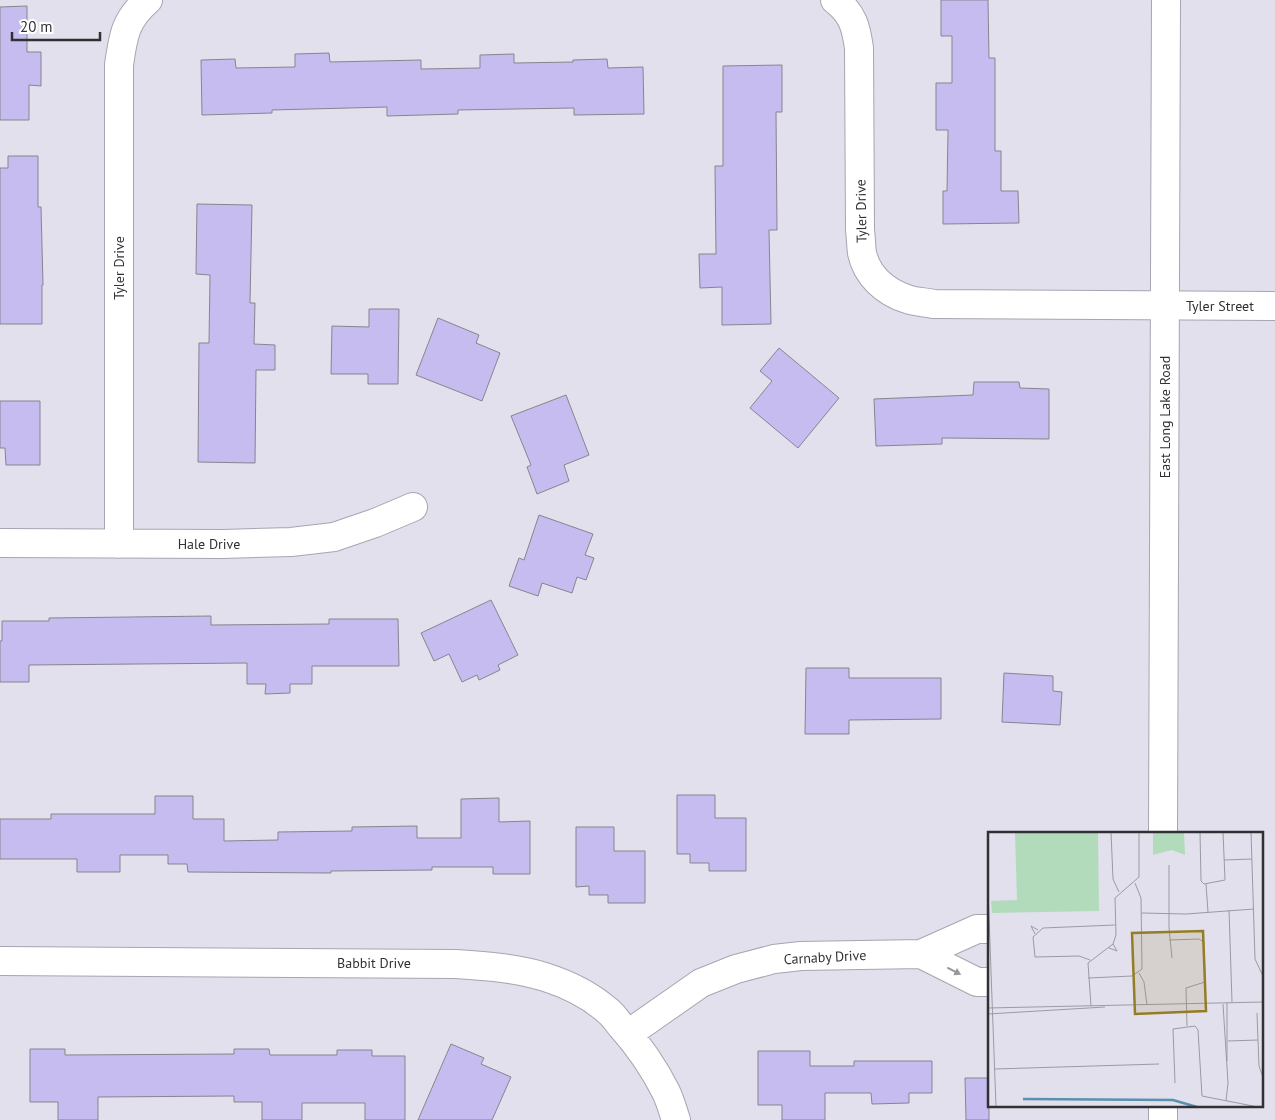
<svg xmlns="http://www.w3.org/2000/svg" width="1275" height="1120" viewBox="0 0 1275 1120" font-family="'PT Sans',sans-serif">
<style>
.building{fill:#c6bcf0;stroke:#86858f}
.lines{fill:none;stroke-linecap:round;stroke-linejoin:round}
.minor-casing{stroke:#a7a5b0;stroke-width:30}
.major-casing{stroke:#a7a5b0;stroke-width:30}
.minor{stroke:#fff;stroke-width:28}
.major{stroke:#fff;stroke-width:28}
.oneway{fill:#98989a}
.labels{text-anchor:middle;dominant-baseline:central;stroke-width:5;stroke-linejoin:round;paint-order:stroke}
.street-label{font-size:14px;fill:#313034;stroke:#fff}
.inset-river{fill:none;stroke:#5b91af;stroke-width:2.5}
.inset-road{fill:none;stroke:#9b9aa2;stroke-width:1}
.view{fill:#947d25;fill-opacity:0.15;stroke:#947d25;stroke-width:2.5}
.inset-edge{fill:none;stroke:#313034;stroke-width:2.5}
</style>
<rect width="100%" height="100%" fill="#e2e0ec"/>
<!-- building -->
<path class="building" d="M 941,0 L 988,0 L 989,58 L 995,58 L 995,151 L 1001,151 L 1001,191 L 1018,191 L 1019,223 L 943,224 L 943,191 L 947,191 L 948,130 L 936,130 L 936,83 L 952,83 L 952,36 L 941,36 Z
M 27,6 L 27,52 L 41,52 L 41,86 L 29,85 L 29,120 L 0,120 L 0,7 Z
M 329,53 L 330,62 L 421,60 L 421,69 L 480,68 L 480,55 L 514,54 L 514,63 L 573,62 L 573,60 L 607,59 L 608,68 L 643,67 L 644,114 L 574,115 L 574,108 L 458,110 L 458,114 L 387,116 L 387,107 L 272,110 L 272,113 L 202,115 L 201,60 L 235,59 L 236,68 L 295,67 L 295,54 Z
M 782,65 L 782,112 L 776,112 L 777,230 L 769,230 L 771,324 L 722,325 L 722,287 L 700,288 L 699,254 L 716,254 L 715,166 L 723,166 L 723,66 Z
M 8,156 L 38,156 L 38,207 L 41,207 L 43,285 L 42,285 L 42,324 L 0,324 L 0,168 L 8,168 Z
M 197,204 L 252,205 L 250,303 L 255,303 L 254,344 L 275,345 L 275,370 L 256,370 L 255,463 L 198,462 L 199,343 L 209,343 L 210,275 L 196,274 Z
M 369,309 L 399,309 L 398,384 L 368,384 L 368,374 L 331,374 L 332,326 L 369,327 Z
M 438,318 L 479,335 L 476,343 L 500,353 L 482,401 L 416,375 Z
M 779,348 L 839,398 L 798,448 L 750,408 L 772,381 L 760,371 Z
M 974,382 L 1019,382 L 1020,388 L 1049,389 L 1049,439 L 942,438 L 942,444 L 876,446 L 874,399 L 973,395 Z
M 566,395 L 589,455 L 564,465 L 569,481 L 537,494 L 527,467 L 531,465 L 511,416 Z
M 0,401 L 40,401 L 40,465 L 6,465 L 5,448 L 0,448 Z
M 539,515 L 593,534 L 585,555 L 594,558 L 586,580 L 577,577 L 572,593 L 542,583 L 538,596 L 509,586 L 519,558 L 524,560 Z
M 491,600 L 518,655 L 498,665 L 500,670 L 479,680 L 477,675 L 462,682 L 449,654 L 434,661 L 421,633 Z
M 211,616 L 211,625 L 329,624 L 329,619 L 398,619 L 399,666 L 312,666 L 312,684 L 290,684 L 290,693 L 265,694 L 266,684 L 247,684 L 247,663 L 29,665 L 29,682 L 0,682 L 0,641 L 2,641 L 2,621 L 49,621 L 49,618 Z
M 806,668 L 849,668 L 849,678 L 941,678 L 941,719 L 849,720 L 849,734 L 805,734 Z
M 1004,673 L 1053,676 L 1053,691 L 1062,692 L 1060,725 L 1002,722 Z
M 677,795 L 715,795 L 715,818 L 746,818 L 746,871 L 709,871 L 709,863 L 690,863 L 690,854 L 677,854 Z
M 155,796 L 193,796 L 193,819 L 224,819 L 224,841 L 278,840 L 278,832 L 352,831 L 352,827 L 417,826 L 417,838 L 461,838 L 461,799 L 499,798 L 499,822 L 530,821 L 530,874 L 493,874 L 493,867 L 432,867 L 432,870 L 331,871 L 331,873 L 188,872 L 187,864 L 168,864 L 168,855 L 120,855 L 120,872 L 77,872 L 77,859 L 0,859 L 0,819 L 51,819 L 51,814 L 155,814 Z
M 576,827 L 614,827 L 614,851 L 645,851 L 645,903 L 608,903 L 608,895 L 589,895 L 589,886 L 576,887 Z
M 451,1044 L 484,1058 L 481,1064 L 511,1077 L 492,1120 L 418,1120 Z
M 30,1049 L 65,1049 L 65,1055 L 234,1054 L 234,1049 L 269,1049 L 270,1055 L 337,1055 L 337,1050 L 372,1050 L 372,1056 L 405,1056 L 405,1120 L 365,1120 L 365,1103 L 302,1103 L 302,1120 L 262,1120 L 262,1102 L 234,1102 L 234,1096 L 98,1097 L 98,1120 L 58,1120 L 58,1102 L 30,1102 Z
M 758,1051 L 810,1051 L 810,1066 L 854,1066 L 854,1061 L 932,1061 L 932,1093 L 909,1093 L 909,1103 L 872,1104 L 871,1093 L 825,1093 L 825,1120 L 782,1120 L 782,1105 L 758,1105 Z
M 965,1078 L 989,1078 L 989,1120 L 966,1120 Z"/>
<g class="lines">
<!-- minor casing -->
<g class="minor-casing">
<path id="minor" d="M 835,0 C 853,14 856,27 859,48 L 860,230 C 861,237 861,246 862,253 C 867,276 885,292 907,299 C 915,302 925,302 934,304 L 1275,306
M 0,543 L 223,544 L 291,542 L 334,537 L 375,523 L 413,507
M 119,544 L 119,65 C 123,36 125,20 148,0
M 921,954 L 977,982 L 989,982
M 0,961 L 455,964 C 485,966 516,968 545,977 C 567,984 591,996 608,1011 C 613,1015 617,1021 621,1026 C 638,1045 654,1068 666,1092 C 670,1100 673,1111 676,1120
M 628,1034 L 701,983 L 736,969 L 774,959 L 801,956 L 921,954 L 977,929 L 989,929"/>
</g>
<!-- major casing -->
<g class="major-casing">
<path id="major" d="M 1163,834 L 1166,0
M 1163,1120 L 1163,1106"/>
</g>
<!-- minor -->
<use href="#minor" class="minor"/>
<!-- major -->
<use href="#major" class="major"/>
</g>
<!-- one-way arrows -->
<defs><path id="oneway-solid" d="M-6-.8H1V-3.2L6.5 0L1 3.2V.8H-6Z" transform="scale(1.25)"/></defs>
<use class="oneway" href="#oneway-solid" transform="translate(954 971) rotate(27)"/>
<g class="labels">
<!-- street labels -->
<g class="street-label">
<text transform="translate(861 211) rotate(-91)">Tyler Drive</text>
<text transform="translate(119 268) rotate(-90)">Tyler Drive</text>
<text x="1220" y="306">Tyler Street</text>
<text transform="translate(1165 417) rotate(-90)">East Long Lake Road</text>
<text x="209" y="544">Hale Drive</text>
<text transform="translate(825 957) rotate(-3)">Carnaby Drive</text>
<text x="374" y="963">Babbit Drive</text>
</g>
</g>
<!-- overview -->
<g transform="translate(988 832)">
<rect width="275" height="275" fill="#e2e0ec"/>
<path d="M 1,0 L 110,0 L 111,79 L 4,81 L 3,69 L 29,68 L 27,1 ZM 165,0 L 196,0 L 197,23 L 184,18 L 165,23 Z" fill="#b2dbbc"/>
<path class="inset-river" d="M 35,267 L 185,268 L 209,275"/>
<path class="inset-road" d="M 123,0 L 125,47 L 131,60M 212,0 L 213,49 L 216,52 L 237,48 L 235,0M 263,0 L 267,127 L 275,144M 236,28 L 264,27M 181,33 L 181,96 L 184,126M 218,52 L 220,80M 0,58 L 8,275M 241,78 L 244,170M 154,81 L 198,82 L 266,77M 47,102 L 43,94 L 50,98M 181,108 L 211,107 L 216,110 L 217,150 L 198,156 L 199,194M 121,116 L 129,119 L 125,112M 102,128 L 91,124 L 47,125 L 45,105 L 55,96 L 127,93M 151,141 L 156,150 L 159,173M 100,146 L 144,144 L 154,137 L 153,66 L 147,51M 239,171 L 239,229M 235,172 L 240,251 L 238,269M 103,174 L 100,131 L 125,112 L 128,103 L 127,66 L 151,45 L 151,0M 0,176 L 275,170M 269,181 L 271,234 L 275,245M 0,182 L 117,175M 240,209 L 270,208M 7,237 L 171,232M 187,251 L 185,197 L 207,194 L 210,198 L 214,264 L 270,275"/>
<path class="view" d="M 215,99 L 218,179 L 147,182 L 144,101 Z"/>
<rect width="275" height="275" class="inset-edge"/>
</g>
<!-- scale -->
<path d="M12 32v8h88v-8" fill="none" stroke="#313034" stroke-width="2.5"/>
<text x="20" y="32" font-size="15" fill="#313034" stroke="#ffffff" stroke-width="4" paint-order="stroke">20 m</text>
</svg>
